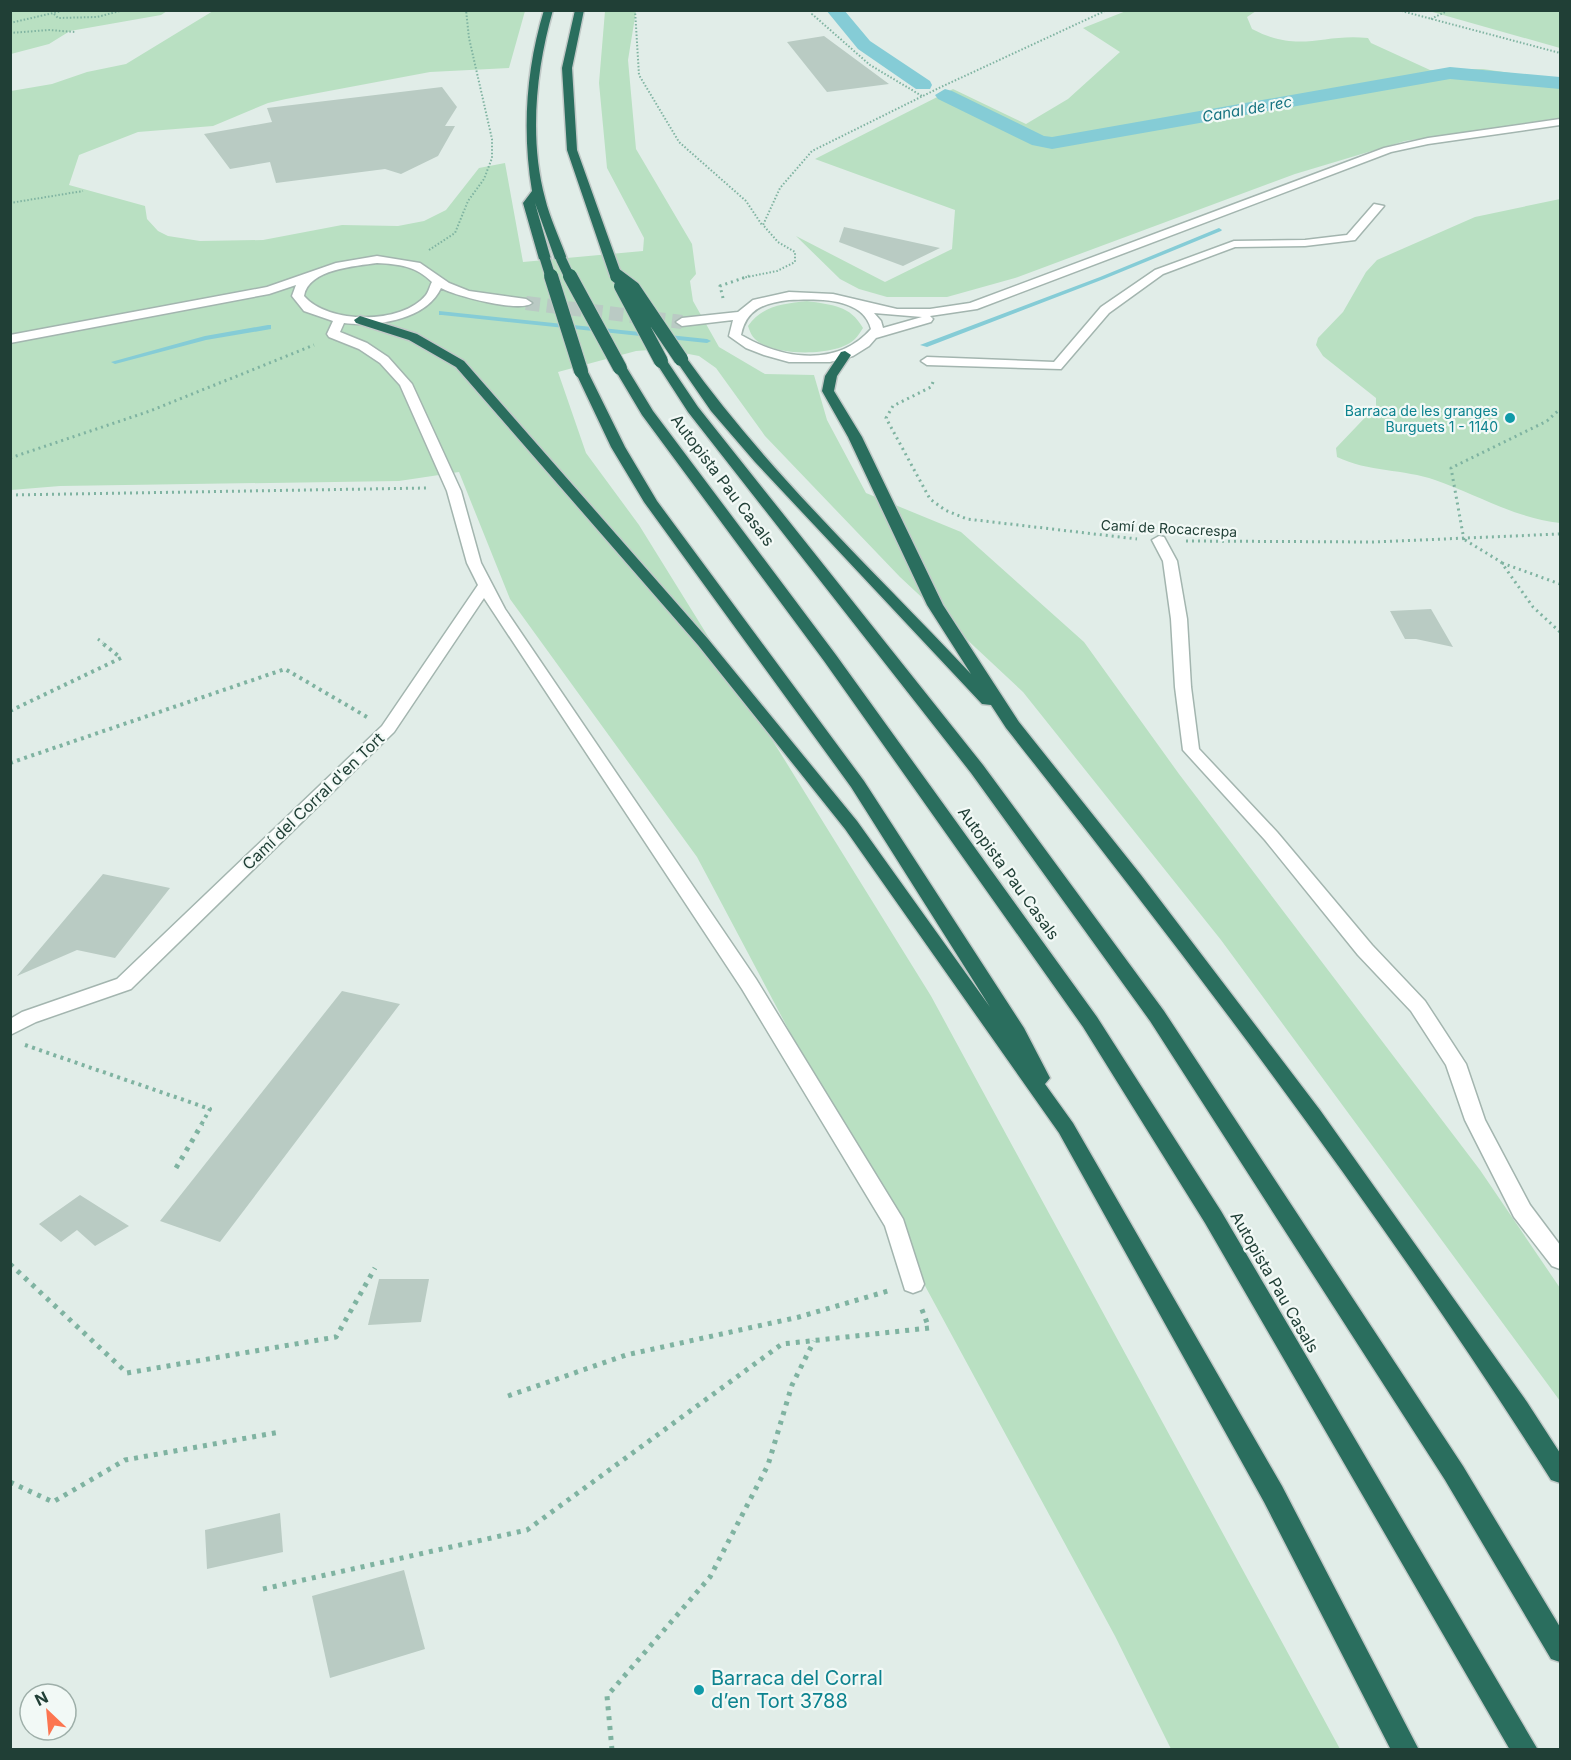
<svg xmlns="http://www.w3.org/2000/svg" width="1571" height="1760" viewBox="0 0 1571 1760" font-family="Inter,sans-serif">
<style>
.green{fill:#b9e0c2}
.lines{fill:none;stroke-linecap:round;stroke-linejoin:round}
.stream{fill:#85ccd6;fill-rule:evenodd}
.canal{fill:#85ccd6;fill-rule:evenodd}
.building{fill:#b9cbc3}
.minor-tunnel{stroke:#bacac4;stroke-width:14;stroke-dasharray:14 7;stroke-linecap:butt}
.minor-casing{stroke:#a3b5af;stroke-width:3}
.highway-casing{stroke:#c1c9c7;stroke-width:3}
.path-far3{stroke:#7fb3a1;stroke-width:2;stroke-dasharray:1.5 2;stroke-linecap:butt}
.path-far2{stroke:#7fb3a1;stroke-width:3;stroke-dasharray:2 4;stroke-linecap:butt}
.path-far1{stroke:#7fb3a1;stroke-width:4;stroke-dasharray:3 4.5;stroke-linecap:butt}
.path{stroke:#7fb3a1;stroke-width:5;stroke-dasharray:4 6;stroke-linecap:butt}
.minor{fill:#fff;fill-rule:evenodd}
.highway{fill:#2a6e5e;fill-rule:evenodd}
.highway-bridge-far1-casing{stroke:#c1c9c7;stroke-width:12;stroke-linecap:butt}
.highway-bridge-casing{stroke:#c1c9c7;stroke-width:16;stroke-linecap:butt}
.highway-bridge-far1{stroke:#2a6e5e;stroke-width:10}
.highway-bridge{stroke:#2a6e5e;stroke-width:14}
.culture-dot{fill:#0f9aa8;stroke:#f2f9f6;stroke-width:2}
.labels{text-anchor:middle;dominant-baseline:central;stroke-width:4.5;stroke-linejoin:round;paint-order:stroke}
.far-culture-label{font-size:14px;fill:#0d838f;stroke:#f2f9f6;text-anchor:end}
.far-street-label{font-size:14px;fill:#203f36;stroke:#f2f9f6}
.far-water-label{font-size:15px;font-style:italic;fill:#157280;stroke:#f2f9f6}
.street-label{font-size:16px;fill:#203f36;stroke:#f2f9f6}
.near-culture-label{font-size:20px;fill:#0d838f;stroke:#f2f9f6;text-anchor:start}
</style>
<rect width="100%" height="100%" fill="#e1ede8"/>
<!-- green -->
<path class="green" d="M 10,11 L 11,10 L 167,11 L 161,15 L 70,31 L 49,44 L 11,54 Z
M 213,11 L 525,11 L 509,68 L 430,72 L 286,99 L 268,103 L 213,126 L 138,132 L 79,155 L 69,185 L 145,206 L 147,219 L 158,231 L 168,236 L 200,241 L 263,240 L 342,225 L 398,226 L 424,221 L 446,210 L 479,168 L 505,163 L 523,262 L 643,251 L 644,238 L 607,168 L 599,83 L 605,11 L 636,11 L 628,60 L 636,149 L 692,244 L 696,274 L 690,281 L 693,301 L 719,347 L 765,374 L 814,375 L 827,420 L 866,493 L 961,532 L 1084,642 L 1179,774 L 1480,1170 L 1560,1288 L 1560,1401 L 1221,940 L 1023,692 L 900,577 L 765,436 L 716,368 L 699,356 L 663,349 L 636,351 L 558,372 L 586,453 L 639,525 L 931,996 L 1340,1749 L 1171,1749 L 1115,1636 L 898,1236 L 697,857 L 510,599 L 459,472 L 399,481 L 60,486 L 11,490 L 11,91 L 52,84 L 87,72 L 126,64 Z
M 1126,11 L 1256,11 L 1247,17 L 1252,29 C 1300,54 1322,33 1368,38 L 1371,43 L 1430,70 L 1483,69 L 1560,80 L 1560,118 L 1405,141 L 1295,174 L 1015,278 L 947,297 L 887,297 L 859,289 L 840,279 L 796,236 L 885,282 L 952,249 L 955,210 L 815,159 L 953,89 L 1026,124 L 1068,99 L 1120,52 L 1083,28 Z
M 1429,11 L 1560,11 L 1560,48 Z
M 1560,199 L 1560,523 C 1515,518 1478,495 1435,480 C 1404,469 1368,472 1337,457 L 1336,448 L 1376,406 L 1376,398 L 1323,356 L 1316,345 L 1318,338 L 1343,312 L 1366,272 L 1377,260 L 1475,217 Z
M 807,301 C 832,305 850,305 863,328 C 861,331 858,336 855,339 C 838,357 771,357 754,338 C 751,335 749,329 748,326 C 763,305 783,304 807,301 Z"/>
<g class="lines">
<!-- stream -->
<path class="stream" d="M 1219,228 L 1222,230 L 1221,231 L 1104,279 L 927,347 L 920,345 L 1100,277 Z
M 439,311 L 707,339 L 711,341 L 707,343 L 442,315 L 439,315 Z
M 268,325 L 271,325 L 271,329 L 206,340 L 115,364 L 111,362 L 205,336 Z"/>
<!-- canal -->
<path class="canal" d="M 826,10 L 844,10 L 870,41 L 930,81 L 932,85 L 930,89 L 916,89 L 858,49 Z
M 1450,67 L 1560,77 L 1560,89 L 1450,79 L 1052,149 L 1032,145 L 938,99 L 935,95 L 945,89 L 952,91 L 1044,136 L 1052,137 Z"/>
</g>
<!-- building -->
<path class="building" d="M 824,36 L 889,84 L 827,92 L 787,42 Z
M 442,87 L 457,107 L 445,126 L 455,126 L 438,156 L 401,174 L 385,169 L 276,183 L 270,162 L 230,169 L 204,134 L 272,122 L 267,108 Z
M 844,227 L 940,248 L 903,266 L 839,242 Z
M 1431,609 L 1453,647 L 1416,639 L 1405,639 L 1390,611 Z
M 103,874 L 170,888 L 115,958 L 77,950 L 17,976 Z
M 342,991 L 400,1004 L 220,1242 L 160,1221 Z
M 80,1195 L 129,1226 L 95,1246 L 77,1230 L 61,1242 L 39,1224 Z
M 379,1279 L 429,1279 L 421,1322 L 368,1325 Z
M 280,1513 L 283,1552 L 207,1569 L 205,1530 Z
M 404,1570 L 425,1649 L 330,1678 L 312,1596 Z"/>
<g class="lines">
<!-- minor-tunnel -->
<path class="minor-tunnel" d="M 526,303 L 682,322"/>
<!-- minor casing -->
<g class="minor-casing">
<path id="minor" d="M 1560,119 L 1560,125 L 1428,144 L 1391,152 L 977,309 L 930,316 L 933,319 L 931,322 L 876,338 L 869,346 L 853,356 L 830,362 L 789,362 L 764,355 L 746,348 L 729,336 L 733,320 L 682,326 L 676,322 L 682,318 L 738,312 L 753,300 L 789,292 L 833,294 L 897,309 L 930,309 L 970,303 L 1384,148 L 1428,138 ZM 789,300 C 814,299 863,296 871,329 C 837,368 782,359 741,335 C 746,309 764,303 789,300 ZM 874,313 L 922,317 L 883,328 L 881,321 Z
M 1374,204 L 1384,206 L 1355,240 L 1305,246 L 1235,247 L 1163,274 L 1109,313 L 1061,369 L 927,365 L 921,361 L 927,357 L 1054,362 L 1101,307 L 1155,270 L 1234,241 L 1305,240 L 1347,235 Z
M 377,256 L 420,263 L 449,283 L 469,291 L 526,299 L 532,303 C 521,313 455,296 441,288 C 426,320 376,327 344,323 L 340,332 L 367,343 L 388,357 L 412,384 L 461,491 L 481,563 L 505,609 L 756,979 L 903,1219 L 924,1284 L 921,1290 L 913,1293 L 905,1290 L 885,1226 L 742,989 L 484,598 L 394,732 L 131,989 L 36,1022 L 10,1035 L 10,1019 L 22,1012 L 117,979 L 382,726 L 478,585 L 467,563 L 447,491 L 400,385 L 380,363 L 359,349 L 329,337 L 327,334 L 333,321 L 304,311 L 292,296 L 296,285 L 269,294 L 10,343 L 10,335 L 267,287 L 336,263 ZM 377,263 C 399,264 416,266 432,282 C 430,285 429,291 426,295 C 402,325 328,324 304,296 C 308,269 356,266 377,263 Z
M 1159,536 L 1164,537 L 1177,561 L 1187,619 L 1191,687 L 1199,749 L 1277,832 L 1372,945 L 1425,1001 L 1466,1064 L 1485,1120 L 1530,1205 L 1560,1245 L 1560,1269 L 1552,1266 L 1514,1217 L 1465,1120 L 1446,1065 L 1411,1011 L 1358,955 L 1265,840 L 1183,750 L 1175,687 L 1171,619 L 1163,561 L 1152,540 Z"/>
</g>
<!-- highway casing -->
<g class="highway-casing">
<path id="highway" d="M 544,10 L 553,10 C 536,69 529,139 545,198 C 550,219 560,239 567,259 L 561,262 L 555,259 L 535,203 L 551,259 L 545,262 L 539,259 L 523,203 L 532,191 C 522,131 526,69 544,10 Z
M 575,10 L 584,10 L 572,68 L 577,150 L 622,276 L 616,280 L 610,276 L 567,150 L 562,68 Z
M 360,316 L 417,334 L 464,361 L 708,639 L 857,821 L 990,1007 L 851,787 L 644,502 L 611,447 L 575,371 L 576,368 L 586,368 L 625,447 L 657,501 L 864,781 L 1024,1028 L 1050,1078 L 1045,1084 L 1073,1123 L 1282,1486 L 1419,1750 L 1391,1750 L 1264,1502 L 1059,1133 L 845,829 L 698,645 L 456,367 L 409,340 L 356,323 L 354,320 Z
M 845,351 L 851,355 L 837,376 L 834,391 L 862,437 L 943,605 L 1019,722 L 1141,875 L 1320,1110 L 1527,1402 L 1560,1453 L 1560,1483 L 1551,1480 C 1386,1219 1198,971 1006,728 L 991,705 L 982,704 L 755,462 L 711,411 L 675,359 L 677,356 L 685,356 C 768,472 874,571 971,674 L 927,605 L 848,437 L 822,391 L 825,376 L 841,352 Z
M 661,357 L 665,358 L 698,407 L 983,765 L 1164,1011 L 1463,1466 L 1560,1627 L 1560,1662 L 1551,1659 L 1445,1480 L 1150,1021 L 971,773 L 688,412 L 655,361 Z
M 620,364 L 625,365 L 653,411 L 836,655 L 1097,1017 L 1221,1211 L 1538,1750 L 1510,1750 L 1205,1223 L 1083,1027 L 824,661 L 642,415 L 614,368 Z"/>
</g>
<!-- path-far3 -->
<path class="path-far3" d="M 635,10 L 639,75 L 679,142 L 746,201 L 762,225
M 812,10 L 812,14 L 870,65 L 922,96
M 1398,10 L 1560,53
M 54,14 L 58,18 L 97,17 L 124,10
M 1431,19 L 1449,10
M 10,23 L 66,10
M 1560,28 L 1560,40
M 10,33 L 49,30 L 75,32
M 10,203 L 83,191
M 429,250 L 455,233 L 468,201 L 484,179 L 492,158 L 492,139 L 469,38 L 466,10
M 742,278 L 777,271 L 795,262 L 795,252 L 778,242 L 763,225 L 780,188 L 812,151 L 941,87 L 1107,10"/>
<!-- path-far2 -->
<path class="path-far2" d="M 723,298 L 720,286 L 749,276
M 933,382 L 931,387 L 893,406 L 886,418 L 930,499 L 945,510 L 967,519 L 1137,539
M 10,458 L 150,411 L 314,345
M 10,495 L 427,488
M 1464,540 L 1451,468 L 1547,421 L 1560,409
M 1465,540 L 1501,562 L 1533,607 L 1560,632
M 1186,541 L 1373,542 L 1560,534
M 1502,563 L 1560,584
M 98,639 L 103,643"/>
<!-- path-far1 -->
<path class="path-far1" d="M 10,711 L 121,658 L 101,642
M 10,763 L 285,669 L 367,717
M 25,1045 L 210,1109 L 201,1125"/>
<!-- path -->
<path class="path" d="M 176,1168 L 202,1124
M 10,1264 L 127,1373 L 336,1337 L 375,1268
M 508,1396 L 626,1355 L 799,1317 L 888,1291
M 10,1482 L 53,1502 L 125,1460 L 280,1432
M 263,1589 L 527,1530 L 782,1344 L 929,1328 L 921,1307
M 612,1750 L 607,1696 L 710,1577 L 768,1465 L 792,1385 L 814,1341"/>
<!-- minor -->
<use href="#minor" class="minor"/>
<!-- highway -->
<use href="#highway" class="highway"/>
<!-- highway-bridge-far1 casing -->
<g class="highway-bridge-far1-casing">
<path id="highway-bridge-far1" d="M 545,259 L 551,278
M 561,259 L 570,278
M 616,276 L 619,278"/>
</g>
<!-- highway-bridge casing -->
<g class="highway-bridge-casing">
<path id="highway-bridge" d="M 551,276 L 581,371
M 570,276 L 620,368
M 617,276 L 633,288 L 681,359
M 621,286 L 661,361"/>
</g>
<!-- highway-bridge-far1 -->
<use href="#highway-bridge-far1" class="highway-bridge-far1"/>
<!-- highway-bridge -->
<use href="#highway-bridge" class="highway-bridge"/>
</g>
<!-- markers -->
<g class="culture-dot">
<circle cx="1510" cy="418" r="6"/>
<circle cx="699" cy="1690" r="6"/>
</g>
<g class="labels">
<!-- far-culture labels -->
<g class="far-culture-label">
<text x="1498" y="410">Barraca de les granges<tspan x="1498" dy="16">Burguets 1 - 1140</tspan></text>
</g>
<!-- far-street labels -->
<g class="far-street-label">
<text transform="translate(1169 528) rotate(3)">Camí de Rocacrespa</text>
</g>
<!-- far-water labels -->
<g class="far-water-label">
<text transform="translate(1247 109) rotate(-10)">Canal de rec</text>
</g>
<!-- street labels -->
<g class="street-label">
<text transform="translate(723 480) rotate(53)">Autopista Pau Casals</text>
<text transform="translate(313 801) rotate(-44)">Camí del Corral d'en Tort</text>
<text transform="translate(1009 873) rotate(54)">Autopista Pau Casals</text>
<text transform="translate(1275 1282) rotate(60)">Autopista Pau Casals</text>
</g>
<!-- near-culture labels -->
<g class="near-culture-label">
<text x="711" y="1678">Barraca del Corral<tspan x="711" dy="23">d’en Tort 3788</tspan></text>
</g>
</g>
<!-- border -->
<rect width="1571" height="1760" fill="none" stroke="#203f36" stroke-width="24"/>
<!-- north arrow -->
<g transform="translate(48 1712) rotate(334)"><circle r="28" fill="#f2f9f6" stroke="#9eafa9" stroke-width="1.5"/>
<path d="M0-4.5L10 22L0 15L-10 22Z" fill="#fc7550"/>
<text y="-9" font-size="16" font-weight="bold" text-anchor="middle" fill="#203f36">N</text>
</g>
</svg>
